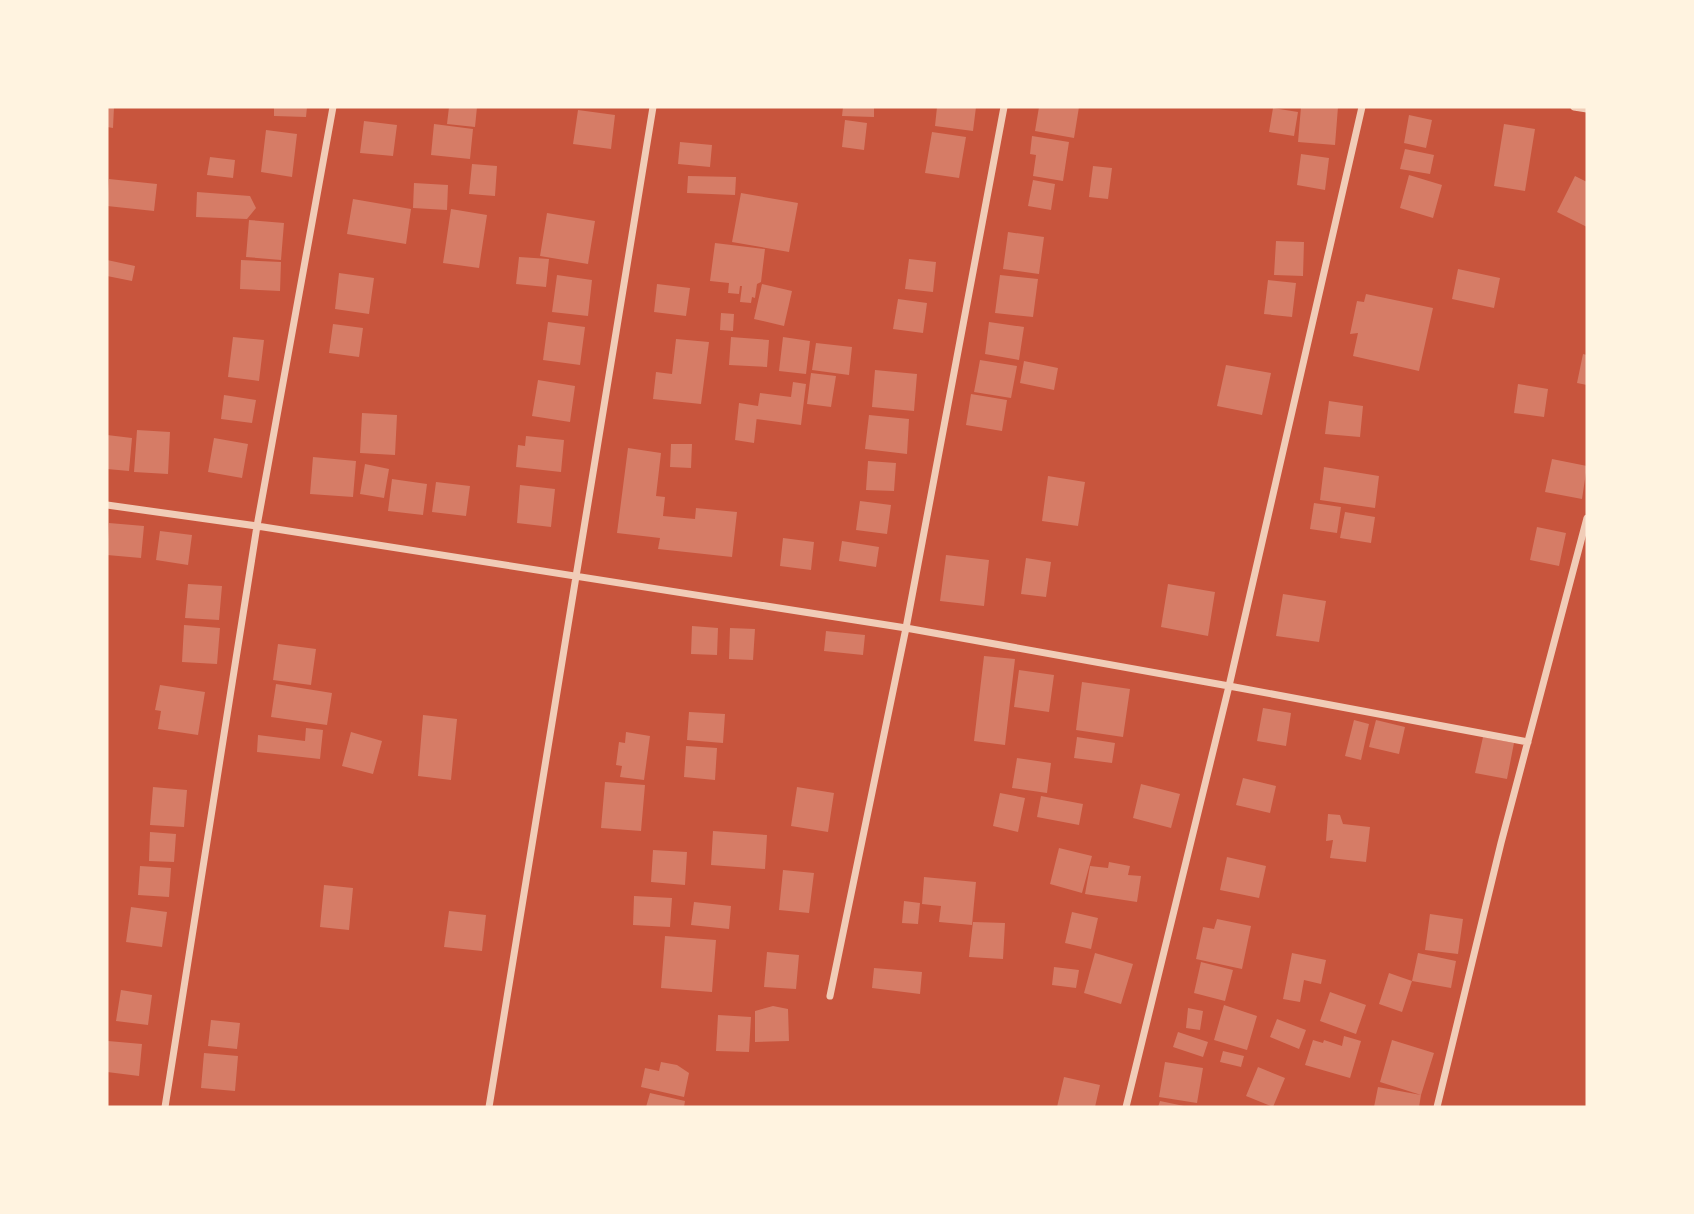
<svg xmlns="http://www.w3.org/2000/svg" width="1694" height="1214" viewBox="0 0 1694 1214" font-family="Karla,sans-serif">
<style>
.building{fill:#d67c66}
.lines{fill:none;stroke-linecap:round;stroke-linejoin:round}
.minor{stroke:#f1ccb7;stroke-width:7}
</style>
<rect width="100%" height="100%" fill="#c8553d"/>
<!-- building -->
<path class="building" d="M 107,107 L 114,107 L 113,128 L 107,127 Z
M 274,107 L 307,107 L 306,117 L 274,116 Z
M 449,107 L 477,107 L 475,127 L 447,124 Z
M 843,107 L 874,107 L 874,117 L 842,116 Z
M 937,107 L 976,107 L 973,131 L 935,126 Z
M 1039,107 L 1079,107 L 1074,138 L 1035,131 Z
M 1301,107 L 1338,107 L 1335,145 L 1298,142 Z
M 1273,108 L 1298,112 L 1294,136 L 1269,132 Z
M 578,110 L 615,115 L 611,149 L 573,144 Z
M 1409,115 L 1432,120 L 1426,148 L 1404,143 Z
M 845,120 L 867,123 L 864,150 L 842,147 Z
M 364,121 L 397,125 L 393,156 L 360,153 Z
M 434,124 L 473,129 L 470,159 L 431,155 Z
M 1504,124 L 1535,129 L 1525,191 L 1494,186 Z
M 266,130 L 297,134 L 292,177 L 261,172 Z
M 932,132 L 966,137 L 959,178 L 925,173 Z
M 1032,136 L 1069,142 L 1063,181 L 1033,176 L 1036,155 L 1030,154 Z
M 680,142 L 712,145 L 710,167 L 678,164 Z
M 1405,149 L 1434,155 L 1430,174 L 1400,169 Z
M 1301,154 L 1329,158 L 1325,190 L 1297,185 Z
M 210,157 L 235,160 L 233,178 L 207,175 Z
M 472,164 L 497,166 L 495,196 L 469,194 Z
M 1093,166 L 1112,168 L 1108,199 L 1089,197 Z
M 1409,175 L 1442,185 L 1433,218 L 1400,208 Z
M 688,176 L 736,177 L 735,195 L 687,193 Z
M 1575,176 L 1587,182 L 1587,227 L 1557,212 Z
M 109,179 L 157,184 L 154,211 L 107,206 Z
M 1033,180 L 1055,184 L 1051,210 L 1028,206 Z
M 414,183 L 448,185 L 447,210 L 413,208 Z
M 197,192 L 250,196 L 256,208 L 247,219 L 196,217 Z
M 741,193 L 798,203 L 789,252 L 732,242 Z
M 353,199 L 411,209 L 406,244 L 347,234 Z
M 451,209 L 487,215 L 479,268 L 443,263 Z
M 547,213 L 595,221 L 588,264 L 540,256 Z
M 249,220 L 284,223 L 281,260 L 246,257 Z
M 1008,232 L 1044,237 L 1039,274 L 1003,269 Z
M 1276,241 L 1304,242 L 1303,276 L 1274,275 Z
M 715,243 L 765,249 L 761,282 L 757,284 L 755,298 L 752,297 L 751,303 L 740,302 L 742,286 L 740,286 L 739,294 L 728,293 L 729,283 L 710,281 Z
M 519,257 L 549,259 L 546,287 L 516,284 Z
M 909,259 L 936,262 L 933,292 L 905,289 Z
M 107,260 L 135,266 L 132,281 L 107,276 Z
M 241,260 L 281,262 L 280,291 L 240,289 Z
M 1458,269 L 1500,278 L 1494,308 L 1452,299 Z
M 339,273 L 374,278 L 369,314 L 335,309 Z
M 557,275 L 592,280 L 588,316 L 552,312 Z
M 1000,275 L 1038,279 L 1033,317 L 995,313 Z
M 1268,280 L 1296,283 L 1292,317 L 1264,314 Z
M 657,284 L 690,288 L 686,316 L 654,312 Z
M 762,284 L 792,291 L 784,326 L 754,319 Z
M 1366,294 L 1433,308 L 1419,371 L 1353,356 L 1358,333 L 1350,334 L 1357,301 L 1364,302 Z
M 898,299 L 927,303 L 923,333 L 893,329 Z
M 721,313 L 734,314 L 733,331 L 720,330 Z
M 548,322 L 585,327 L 580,365 L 543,360 Z
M 989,322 L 1024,327 L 1019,360 L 985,354 Z
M 333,324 L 363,328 L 359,357 L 329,353 Z
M 233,337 L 264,340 L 259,381 L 228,377 Z
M 731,337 L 769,340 L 767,367 L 729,365 Z
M 783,337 L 810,341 L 806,374 L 779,371 Z
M 676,339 L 709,342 L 701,404 L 653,399 L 656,372 L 672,374 Z
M 816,343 L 852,347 L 849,375 L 812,370 Z
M 1583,354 L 1587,355 L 1587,385 L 1577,383 Z
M 980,360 L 1017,366 L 1011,398 L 974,392 Z
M 1024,361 L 1058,368 L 1054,390 L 1020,383 Z
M 1226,365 L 1271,373 L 1262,415 L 1217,406 Z
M 875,370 L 917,374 L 914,411 L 872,407 Z
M 811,373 L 836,376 L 831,407 L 807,404 Z
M 538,380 L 575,386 L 570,422 L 532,416 Z
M 793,382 L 806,384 L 801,425 L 756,419 L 760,393 L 791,397 Z
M 1518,384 L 1548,389 L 1544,417 L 1514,413 Z
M 971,394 L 1007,400 L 1002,431 L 966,425 Z
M 224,395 L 256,400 L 252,423 L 221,419 Z
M 1329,401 L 1363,406 L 1360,437 L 1325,434 Z
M 739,403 L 758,406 L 754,443 L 735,440 Z
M 362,413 L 397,415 L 395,455 L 360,453 Z
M 869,415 L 909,419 L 907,454 L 865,449 Z
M 137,430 L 170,432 L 168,474 L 134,472 Z
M 107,435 L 132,438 L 129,471 L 107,469 Z
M 526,436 L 564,440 L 561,472 L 516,467 L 518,445 L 525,446 Z
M 214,438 L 248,444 L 242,478 L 208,472 Z
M 671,444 L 692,444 L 691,468 L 670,467 Z
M 628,448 L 661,453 L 656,496 L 665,497 L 663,516 L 695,519 L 696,508 L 737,512 L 732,557 L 658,549 L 660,538 L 617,533 Z
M 313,457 L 356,461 L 353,497 L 310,494 Z
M 1552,459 L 1587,466 L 1582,499 L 1545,492 Z
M 868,461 L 896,463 L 894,491 L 866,490 Z
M 365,464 L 389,469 L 384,498 L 360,494 Z
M 1324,467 L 1379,476 L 1375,508 L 1320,500 Z
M 1048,476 L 1085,482 L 1078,526 L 1042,521 Z
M 392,479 L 427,484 L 423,515 L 388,511 Z
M 436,482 L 470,486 L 466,516 L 432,512 Z
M 520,485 L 555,489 L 551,527 L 517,523 Z
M 860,501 L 891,505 L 887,534 L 856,530 Z
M 1314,503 L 1341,507 L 1337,533 L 1310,529 Z
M 1345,512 L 1375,517 L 1371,543 L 1340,538 Z
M 109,523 L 144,526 L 141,558 L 107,555 Z
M 1537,527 L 1566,533 L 1559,566 L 1530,560 Z
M 160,531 L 192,535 L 188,565 L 156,560 Z
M 783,538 L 814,542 L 811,570 L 780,566 Z
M 842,541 L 879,547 L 876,567 L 839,561 Z
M 946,555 L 989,560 L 984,606 L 940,601 Z
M 1026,558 L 1051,562 L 1046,597 L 1021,594 Z
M 188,584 L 222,586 L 219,620 L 185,618 Z
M 1168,584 L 1215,592 L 1208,636 L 1161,627 Z
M 1283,594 L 1326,601 L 1319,642 L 1276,636 Z
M 184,625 L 220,628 L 217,664 L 182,662 Z
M 692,626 L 718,628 L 717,655 L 691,654 Z
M 730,628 L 755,629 L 753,660 L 729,659 Z
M 826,631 L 865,635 L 863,655 L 824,651 Z
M 278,644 L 316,649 L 311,685 L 273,680 Z
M 984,656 L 1015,659 L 1005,745 L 974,741 Z
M 1019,670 L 1054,675 L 1049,712 L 1014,707 Z
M 1082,682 L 1130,689 L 1123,737 L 1076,730 Z
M 276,684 L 332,693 L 327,725 L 271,717 Z
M 160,685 L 205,692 L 198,735 L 158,729 L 161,711 L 155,710 Z
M 1263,708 L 1291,713 L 1286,746 L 1257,741 Z
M 689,712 L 725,714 L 723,743 L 687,740 Z
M 423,715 L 457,719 L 451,780 L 418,776 Z
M 1354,720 L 1369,724 L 1361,760 L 1345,756 Z
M 1376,720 L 1405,727 L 1399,754 L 1369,747 Z
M 306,728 L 323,730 L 320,759 L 257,752 L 258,735 L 305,741 Z
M 351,732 L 382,741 L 373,774 L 342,766 Z
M 626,732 L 650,736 L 644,780 L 620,777 L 622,766 L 616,765 L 619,742 L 625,743 Z
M 1077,737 L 1115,743 L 1112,763 L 1074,758 Z
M 1483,737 L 1514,743 L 1507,779 L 1475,773 Z
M 686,746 L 717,748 L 715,780 L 684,777 Z
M 1017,758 L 1051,763 L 1047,793 L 1012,788 Z
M 1243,778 L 1276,786 L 1270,813 L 1236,805 Z
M 605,782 L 645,785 L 641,831 L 601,828 Z
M 1141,784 L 1180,794 L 1171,828 L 1133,818 Z
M 153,787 L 187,790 L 184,827 L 150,825 Z
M 797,787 L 834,793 L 828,832 L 791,826 Z
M 1000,793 L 1025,798 L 1018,832 L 993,826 Z
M 1041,796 L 1083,804 L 1079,825 L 1037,817 Z
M 1328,814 L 1340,815 L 1343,824 L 1370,827 L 1366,862 L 1330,858 L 1333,840 L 1326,841 Z
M 713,831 L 767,835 L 765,869 L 711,865 Z
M 150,832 L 176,834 L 174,862 L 149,861 Z
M 1059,848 L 1092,856 L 1082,893 L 1050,884 Z
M 653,850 L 687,852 L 685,885 L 651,882 Z
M 1227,857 L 1266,866 L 1259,898 L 1220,890 Z
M 1109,862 L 1130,866 L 1128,875 L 1141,876 L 1137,902 L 1085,894 L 1090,866 L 1108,868 Z
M 140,866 L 171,868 L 169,897 L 138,895 Z
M 783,870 L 814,873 L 809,913 L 779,910 Z
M 924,877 L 976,882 L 972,925 L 939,922 L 941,906 L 922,904 Z
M 324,885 L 353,888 L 349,930 L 320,927 Z
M 634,896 L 672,898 L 670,927 L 633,925 Z
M 904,901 L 920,903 L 918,924 L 902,923 Z
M 694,902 L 731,906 L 729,929 L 691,925 Z
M 131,907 L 167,912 L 162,947 L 126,942 Z
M 449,911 L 486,915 L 482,951 L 444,947 Z
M 1072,912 L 1098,918 L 1091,949 L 1065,943 Z
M 1430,914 L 1463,919 L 1458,954 L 1425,950 Z
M 1217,919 L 1251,926 L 1242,969 L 1196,959 L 1203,927 L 1214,929 Z
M 973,922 L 1005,923 L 1003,959 L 969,957 Z
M 665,936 L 716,940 L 712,992 L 661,988 Z
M 767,952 L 799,955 L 796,989 L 764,987 Z
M 1095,953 L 1133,964 L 1121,1004 L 1084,993 Z
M 1292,953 L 1326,960 L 1321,984 L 1304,980 L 1300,1002 L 1283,999 Z
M 1418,953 L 1456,961 L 1451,988 L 1412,981 Z
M 1201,962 L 1233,970 L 1225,1001 L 1194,993 Z
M 1054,967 L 1079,970 L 1076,988 L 1052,985 Z
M 874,968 L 922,972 L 920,994 L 872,988 Z
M 1389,973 L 1412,981 L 1402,1012 L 1379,1004 Z
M 121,990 L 152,995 L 148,1025 L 116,1021 Z
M 1330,992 L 1366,1005 L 1356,1034 L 1320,1021 Z
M 1224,1005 L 1257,1016 L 1247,1050 L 1214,1040 Z
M 773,1006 L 788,1009 L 789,1041 L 755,1042 L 755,1011 Z
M 1188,1008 L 1203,1011 L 1200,1030 L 1186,1028 Z
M 718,1015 L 751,1017 L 749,1052 L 716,1051 Z
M 1277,1019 L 1306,1030 L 1299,1049 L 1270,1037 Z
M 211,1020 L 240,1023 L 237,1049 L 208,1046 Z
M 1178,1032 L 1208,1042 L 1203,1057 L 1173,1047 Z
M 1344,1036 L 1361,1041 L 1350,1078 L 1305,1065 L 1313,1040 L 1323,1043 L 1324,1040 L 1342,1046 Z
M 1392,1040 L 1434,1053 L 1421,1095 L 1380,1082 Z
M 108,1041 L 142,1044 L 139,1076 L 107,1072 Z
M 1223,1051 L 1244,1056 L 1241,1067 L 1220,1062 Z
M 204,1053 L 238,1056 L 235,1091 L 201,1088 Z
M 661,1062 L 677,1065 L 689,1073 L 684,1097 L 641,1087 L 645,1068 L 659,1071 Z
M 1165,1062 L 1203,1068 L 1197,1103 L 1159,1097 Z
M 1258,1067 L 1285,1078 L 1273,1107 L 1246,1096 Z
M 1064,1077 L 1100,1085 L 1095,1107 L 1057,1107 Z
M 1378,1087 L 1421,1095 L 1419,1107 L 1374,1107 Z
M 650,1093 L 685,1101 L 684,1107 L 646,1107 Z
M 1160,1101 L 1184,1106 L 1184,1107 L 1158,1107 Z"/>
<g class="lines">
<!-- minor -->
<path class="minor" d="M 1574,107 L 1587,109
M 107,505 L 257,526 L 906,628 L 1004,107
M 830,996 L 906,628 L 1229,686 L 1362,107
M 165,1107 L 257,526 L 333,107
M 489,1107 L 653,107
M 1126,1107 L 1229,686 L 1528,742
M 1437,1107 L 1501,843 L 1587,518"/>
</g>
<!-- border -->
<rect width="1694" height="1214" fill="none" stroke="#fff3e0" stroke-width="217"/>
</svg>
